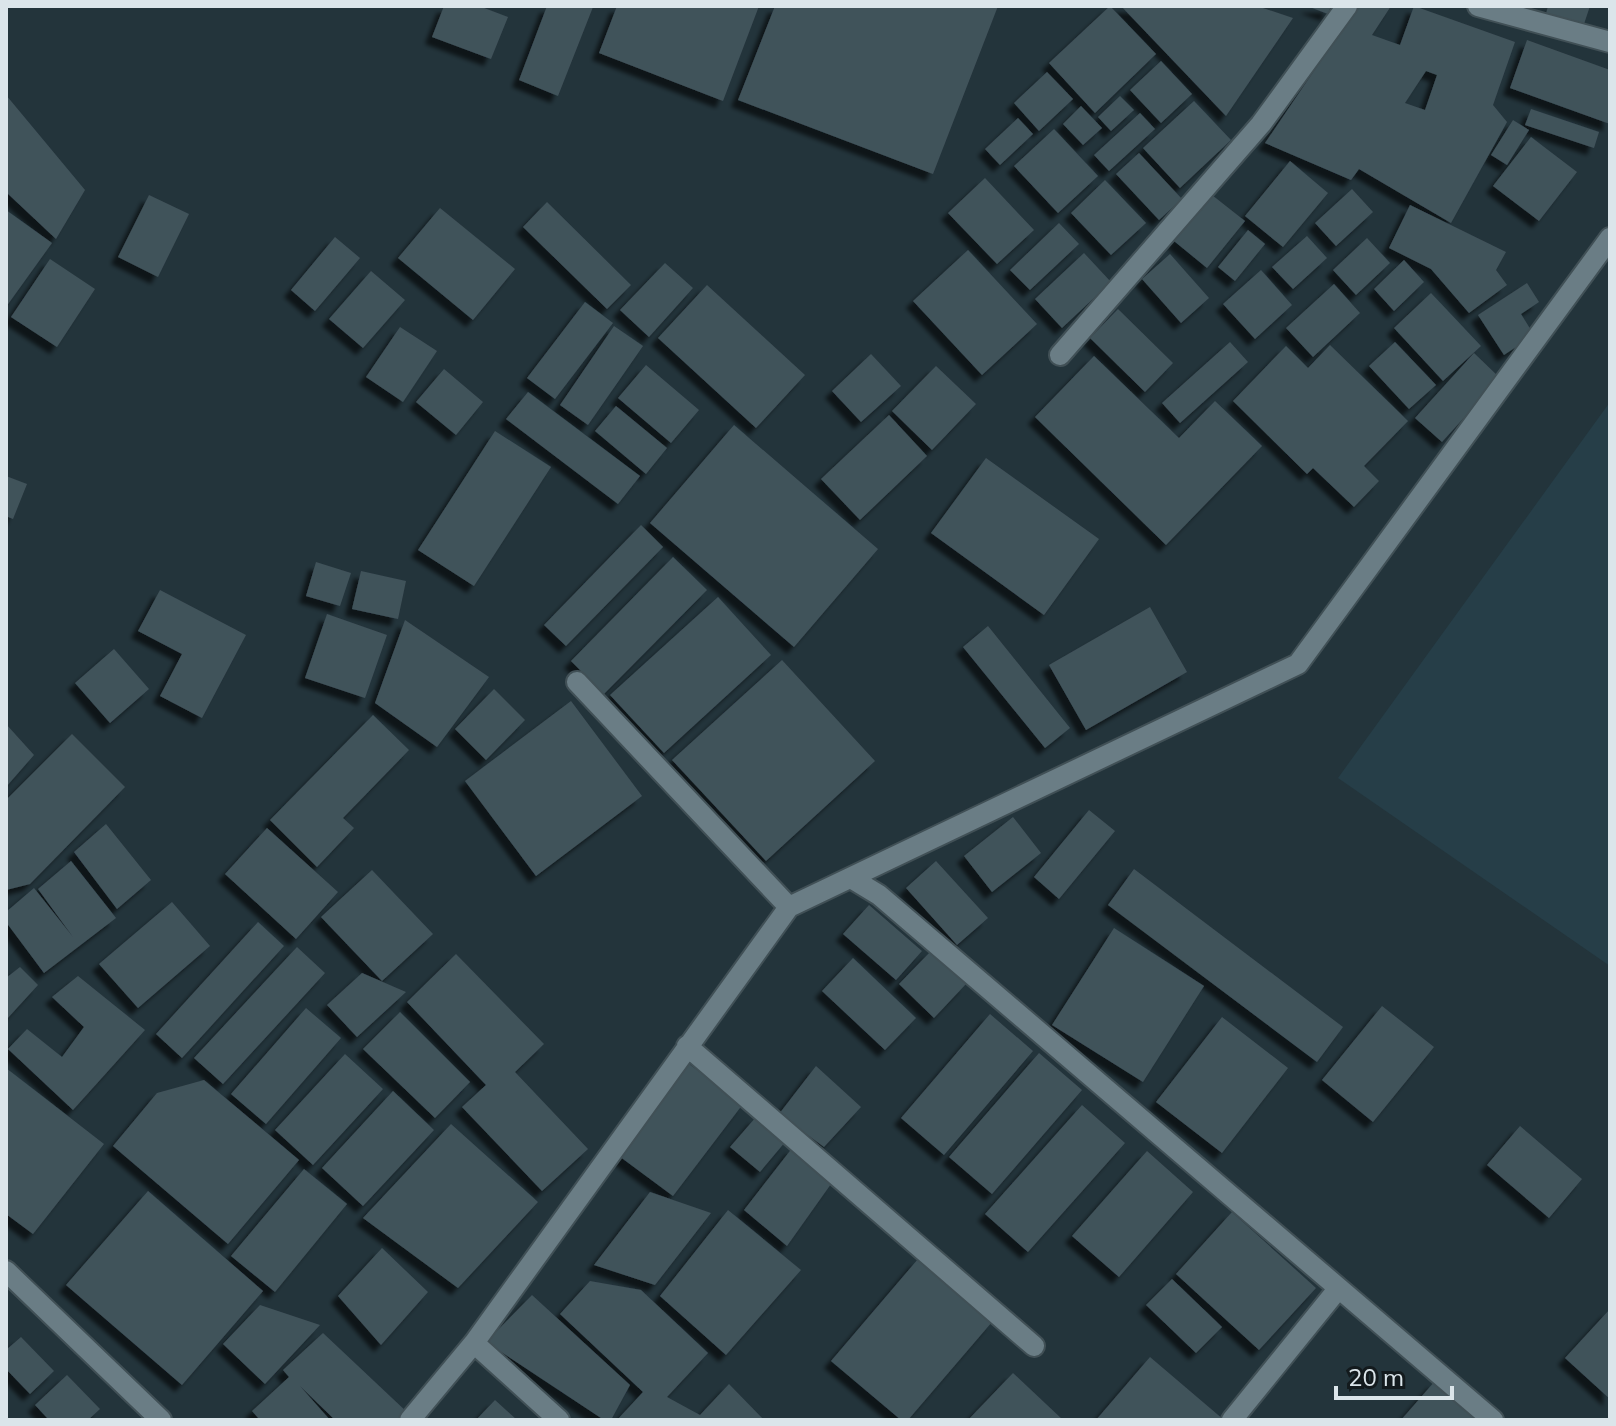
<svg xmlns="http://www.w3.org/2000/svg" width="1616" height="1426" viewBox="0 0 1616 1426" font-family="Mulish,sans-serif">
<style>
.built{fill:#263e48}
.building{fill:#41525a;fill-rule:evenodd;filter:url(#shadow)}
.lines{fill:none;stroke-linecap:round;stroke-linejoin:round}
.minor-casing{stroke:#415056;stroke-width:24}
.minor{stroke:#6a7d85;stroke-width:20}
</style>
<defs>
<filter id="shadow"><feDropShadow dx="-7" dy="7" stdDeviation="2" flood-color="#0009"/></filter>
</defs>
<rect width="100%" height="100%" fill="#23343b"/>
<!-- built -->
<path class="built" d="M 1610,402 L 1610,966 L 1338,778 Z"/>
<!-- building -->
<path class="building" d="M 444,6 L 479,6 L 508,17 L 491,59 L 432,37 Z
M 547,6 L 593,7 L 558,96 L 519,80 Z
M 617,6 L 759,6 L 723,101 L 599,53 Z
M 775,6 L 998,6 L 933,174 L 738,100 Z
M 1110,6 L 1156,54 L 1095,113 L 1049,63 Z
M 1121,6 L 1257,6 L 1293,18 L 1226,116 Z
M 1307,6 L 1331,6 L 1328,14 Z
M 1358,6 L 1391,6 L 1372,35 L 1400,45 L 1414,6 L 1515,42 L 1493,105 L 1507,122 L 1451,223 L 1359,169 L 1351,180 L 1265,143 ZM 1426,71 L 1437,75 L 1425,110 L 1405,103 Z
M 1548,6 L 1590,6 L 1583,27 L 1546,14 Z
M 1527,40 L 1610,70 L 1610,124 L 1510,88 Z
M 1161,61 L 1192,94 L 1161,123 L 1130,90 Z
M 1047,72 L 1073,99 L 1039,131 L 1014,103 Z
M 6,95 L 85,190 L 56,239 L 6,192 Z
M 1120,96 L 1134,110 L 1111,131 L 1098,117 Z
M 1194,101 L 1231,140 L 1180,188 L 1143,148 Z
M 1081,106 L 1102,128 L 1083,145 L 1063,124 Z
M 1531,109 L 1599,132 L 1594,148 L 1525,125 Z
M 1140,113 L 1155,129 L 1109,171 L 1094,155 Z
M 1018,118 L 1033,134 L 1000,165 L 985,149 Z
M 1513,120 L 1529,130 L 1507,165 L 1491,155 Z
M 1054,129 L 1098,176 L 1058,213 L 1014,166 Z
M 1531,137 L 1577,172 L 1539,221 L 1493,186 Z
M 1139,153 L 1182,199 L 1159,220 L 1116,174 Z
M 1290,161 L 1328,193 L 1283,247 L 1245,216 Z
M 985,178 L 1034,230 L 997,264 L 948,213 Z
M 1105,180 L 1146,223 L 1111,255 L 1071,213 Z
M 1352,189 L 1373,212 L 1336,246 L 1315,223 Z
M 149,195 L 189,214 L 158,277 L 118,257 Z
M 1212,195 L 1245,221 L 1207,268 L 1174,241 Z
M 547,202 L 631,285 L 607,309 L 523,227 Z
M 1410,205 L 1506,252 L 1496,270 L 1507,285 L 1469,313 L 1431,269 L 1389,248 Z
M 440,208 L 515,269 L 473,320 L 398,258 Z
M 6,210 L 52,243 L 6,307 Z
M 1059,223 L 1079,244 L 1030,290 L 1010,270 Z
M 1248,230 L 1265,244 L 1235,281 L 1218,267 Z
M 1307,236 L 1327,258 L 1293,289 L 1272,267 Z
M 335,237 L 360,258 L 315,311 L 291,290 Z
M 1367,238 L 1390,263 L 1356,295 L 1333,270 Z
M 968,250 L 1037,324 L 982,375 L 913,301 Z
M 1084,253 L 1111,282 L 1062,328 L 1035,299 Z
M 1170,254 L 1209,298 L 1181,323 L 1142,279 Z
M 50,259 L 95,289 L 57,347 L 11,317 Z
M 1404,260 L 1424,282 L 1394,311 L 1374,289 Z
M 665,263 L 693,288 L 649,337 L 620,310 Z
M 1261,270 L 1292,305 L 1255,339 L 1223,304 Z
M 371,271 L 405,300 L 363,348 L 329,319 Z
M 1527,283 L 1539,302 L 1521,314 L 1534,335 L 1504,355 L 1478,315 Z
M 1334,284 L 1360,313 L 1313,357 L 1286,328 Z
M 707,285 L 805,375 L 756,428 L 658,338 Z
M 1431,293 L 1481,346 L 1443,381 L 1394,328 Z
M 585,302 L 613,323 L 555,399 L 527,378 Z
M 1118,309 L 1173,363 L 1145,392 L 1090,338 Z
M 614,326 L 643,346 L 588,425 L 560,405 Z
M 400,327 L 437,351 L 403,402 L 366,377 Z
M 1230,342 L 1248,362 L 1180,423 L 1162,403 Z
M 1395,342 L 1436,385 L 1409,409 L 1369,366 Z
M 1330,345 L 1408,421 L 1364,466 L 1379,481 L 1354,507 L 1313,468 L 1307,474 L 1233,401 L 1286,346 L 1308,368 Z
M 1474,353 L 1500,378 L 1442,442 L 1415,418 Z
M 871,354 L 901,386 L 861,422 L 832,391 Z
M 1094,356 L 1179,438 L 1215,401 L 1262,446 L 1166,545 L 1035,417 Z
M 646,365 L 699,410 L 671,443 L 618,398 Z
M 936,366 L 976,404 L 932,450 L 892,411 Z
M 444,369 L 483,402 L 456,435 L 416,402 Z
M 528,392 L 640,476 L 618,504 L 506,419 Z
M 616,406 L 667,448 L 646,474 L 595,431 Z
M 889,415 L 927,456 L 860,520 L 821,479 Z
M 734,425 L 878,549 L 794,647 L 650,523 Z
M 495,431 L 551,467 L 474,586 L 418,550 Z
M 986,458 L 1099,539 L 1044,615 L 931,533 Z
M 6,476 L 27,484 L 13,519 L 6,516 Z
M 641,525 L 663,547 L 566,646 L 544,625 Z
M 673,557 L 707,590 L 604,694 L 571,661 Z
M 316,562 L 351,573 L 340,606 L 306,596 Z
M 361,571 L 406,581 L 398,619 L 352,609 Z
M 160,590 L 246,635 L 202,718 L 160,696 L 182,654 L 138,631 Z
M 718,597 L 771,655 L 664,753 L 610,695 Z
M 1150,607 L 1187,672 L 1086,730 L 1049,665 Z
M 327,614 L 387,635 L 365,698 L 305,678 Z
M 405,620 L 489,677 L 437,747 L 375,703 Z
M 988,626 L 1070,728 L 1045,748 L 963,647 Z
M 114,649 L 149,689 L 110,723 L 75,683 Z
M 782,660 L 875,761 L 766,861 L 672,760 Z
M 494,689 L 525,720 L 486,760 L 455,729 Z
M 571,701 L 642,796 L 536,876 L 465,781 Z
M 373,715 L 409,750 L 343,818 L 354,828 L 317,867 L 270,820 Z
M 6,724 L 34,755 L 6,787 Z
M 72,734 L 125,787 L 30,884 L 6,890 L 6,800 Z
M 1089,810 L 1115,831 L 1059,899 L 1034,877 Z
M 1013,817 L 1041,853 L 992,892 L 964,856 Z
M 106,824 L 151,880 L 117,909 L 74,852 Z
M 267,828 L 338,892 L 296,939 L 225,874 Z
M 71,861 L 116,918 L 44,973 L 6,922 L 6,912 L 34,888 L 73,937 L 38,889 Z
M 936,861 L 988,918 L 957,945 L 906,888 Z
M 1134,869 L 1343,1027 L 1317,1062 L 1108,905 Z
M 372,870 L 433,934 L 382,981 L 321,917 Z
M 172,902 L 210,946 L 138,1008 L 99,964 Z
M 869,905 L 922,951 L 896,980 L 843,934 Z
M 258,922 L 284,946 L 182,1058 L 156,1034 Z
M 1114,928 L 1204,986 L 1143,1082 L 1052,1025 Z
M 297,947 L 325,973 L 223,1084 L 194,1058 Z
M 931,951 L 966,984 L 934,1018 L 899,984 Z
M 456,954 L 544,1044 L 515,1072 L 588,1149 L 542,1191 L 462,1107 L 486,1085 L 407,1002 Z
M 853,958 L 916,1018 L 885,1050 L 822,991 Z
M 20,967 L 38,985 L 6,1020 L 6,978 Z
M 362,973 L 406,992 L 357,1037 L 327,1005 Z
M 78,976 L 145,1030 L 73,1110 L 8,1049 L 27,1029 L 62,1057 L 84,1027 L 52,997 Z
M 1382,1006 L 1434,1047 L 1373,1122 L 1322,1080 Z
M 306,1008 L 341,1038 L 266,1124 L 231,1094 Z
M 400,1012 L 470,1082 L 435,1118 L 363,1049 Z
M 990,1014 L 1033,1051 L 944,1155 L 901,1118 Z
M 1222,1017 L 1288,1068 L 1222,1153 L 1156,1102 Z
M 1039,1053 L 1082,1090 L 992,1194 L 949,1157 Z
M 345,1054 L 383,1089 L 313,1165 L 275,1130 Z
M 689,1064 L 743,1104 L 673,1196 L 619,1156 Z
M 816,1066 L 861,1107 L 824,1147 L 779,1114 Z
M 6,1068 L 104,1144 L 33,1234 L 6,1214 Z
M 204,1080 L 299,1160 L 228,1244 L 113,1146 L 157,1093 Z
M 393,1091 L 434,1130 L 363,1206 L 322,1168 Z
M 1082,1105 L 1125,1143 L 1028,1252 L 985,1214 Z
M 756,1117 L 786,1141 L 760,1172 L 730,1147 Z
M 451,1124 L 538,1202 L 458,1288 L 363,1218 Z
M 1520,1126 L 1582,1179 L 1549,1218 L 1487,1165 Z
M 793,1147 L 831,1184 L 787,1246 L 744,1210 Z
M 1147,1151 L 1193,1192 L 1119,1277 L 1072,1236 Z
M 304,1169 L 347,1204 L 275,1292 L 231,1256 Z
M 148,1191 L 263,1291 L 182,1385 L 66,1285 Z
M 650,1192 L 711,1213 L 655,1285 L 594,1265 Z
M 728,1210 L 801,1270 L 726,1355 L 660,1296 Z
M 1232,1212 L 1316,1288 L 1259,1350 L 1176,1274 Z
M 382,1248 L 428,1292 L 381,1345 L 338,1296 Z
M 918,1259 L 992,1322 L 908,1420 L 901,1420 L 831,1361 Z
M 1172,1279 L 1222,1327 L 1196,1353 L 1146,1305 Z
M 590,1281 L 641,1290 L 708,1353 L 667,1397 L 700,1415 L 729,1384 L 764,1420 L 617,1420 L 643,1392 L 560,1314 Z
M 532,1295 L 630,1385 L 611,1420 L 604,1420 L 486,1342 Z
M 260,1305 L 320,1325 L 265,1384 L 223,1344 Z
M 1610,1309 L 1610,1399 L 1565,1358 Z
M 323,1333 L 409,1414 L 402,1420 L 335,1420 L 300,1386 L 330,1420 L 260,1420 L 252,1411 L 289,1377 L 283,1370 Z
M 21,1337 L 54,1371 L 30,1394 L 6,1369 L 6,1350 Z
M 1150,1357 L 1224,1420 L 1096,1420 Z
M 1013,1373 L 1063,1420 L 968,1420 Z
M 67,1375 L 100,1409 L 88,1420 L 49,1420 L 35,1405 Z
M 1435,1381 L 1479,1420 L 1401,1420 Z
M 495,1400 L 517,1420 L 476,1420 Z"/>
<g class="lines">
<!-- minor casing -->
<g class="minor-casing">
<path id="minor" d="M 1478,6 L 1610,42
M 1060,355 L 1261,124 L 1347,6
M 577,682 L 789,907
M 851,878 L 879,895 L 1493,1420
M 687,1046 L 1034,1346
M 6,1271 L 161,1420
M 474,1343 L 559,1420
M 410,1420 L 474,1343 L 789,907 L 1298,664 L 1610,238
M 1232,1420 L 1338,1289"/>
</g>
<!-- minor -->
<use href="#minor" class="minor"/>
</g>
<!-- border -->
<rect width="1616" height="1426" fill="none" stroke="#dbe5ea" stroke-width="16"/>
<!-- scale -->
<path d="M1336 1386v12h116v-12" fill="none" stroke="#dbe5ea" stroke-width="4"/>
<text x="1348" y="1386" font-size="24" fill="#dbe5ea" stroke="#131a1d" stroke-width="6" paint-order="stroke">20 m</text>
</svg>
